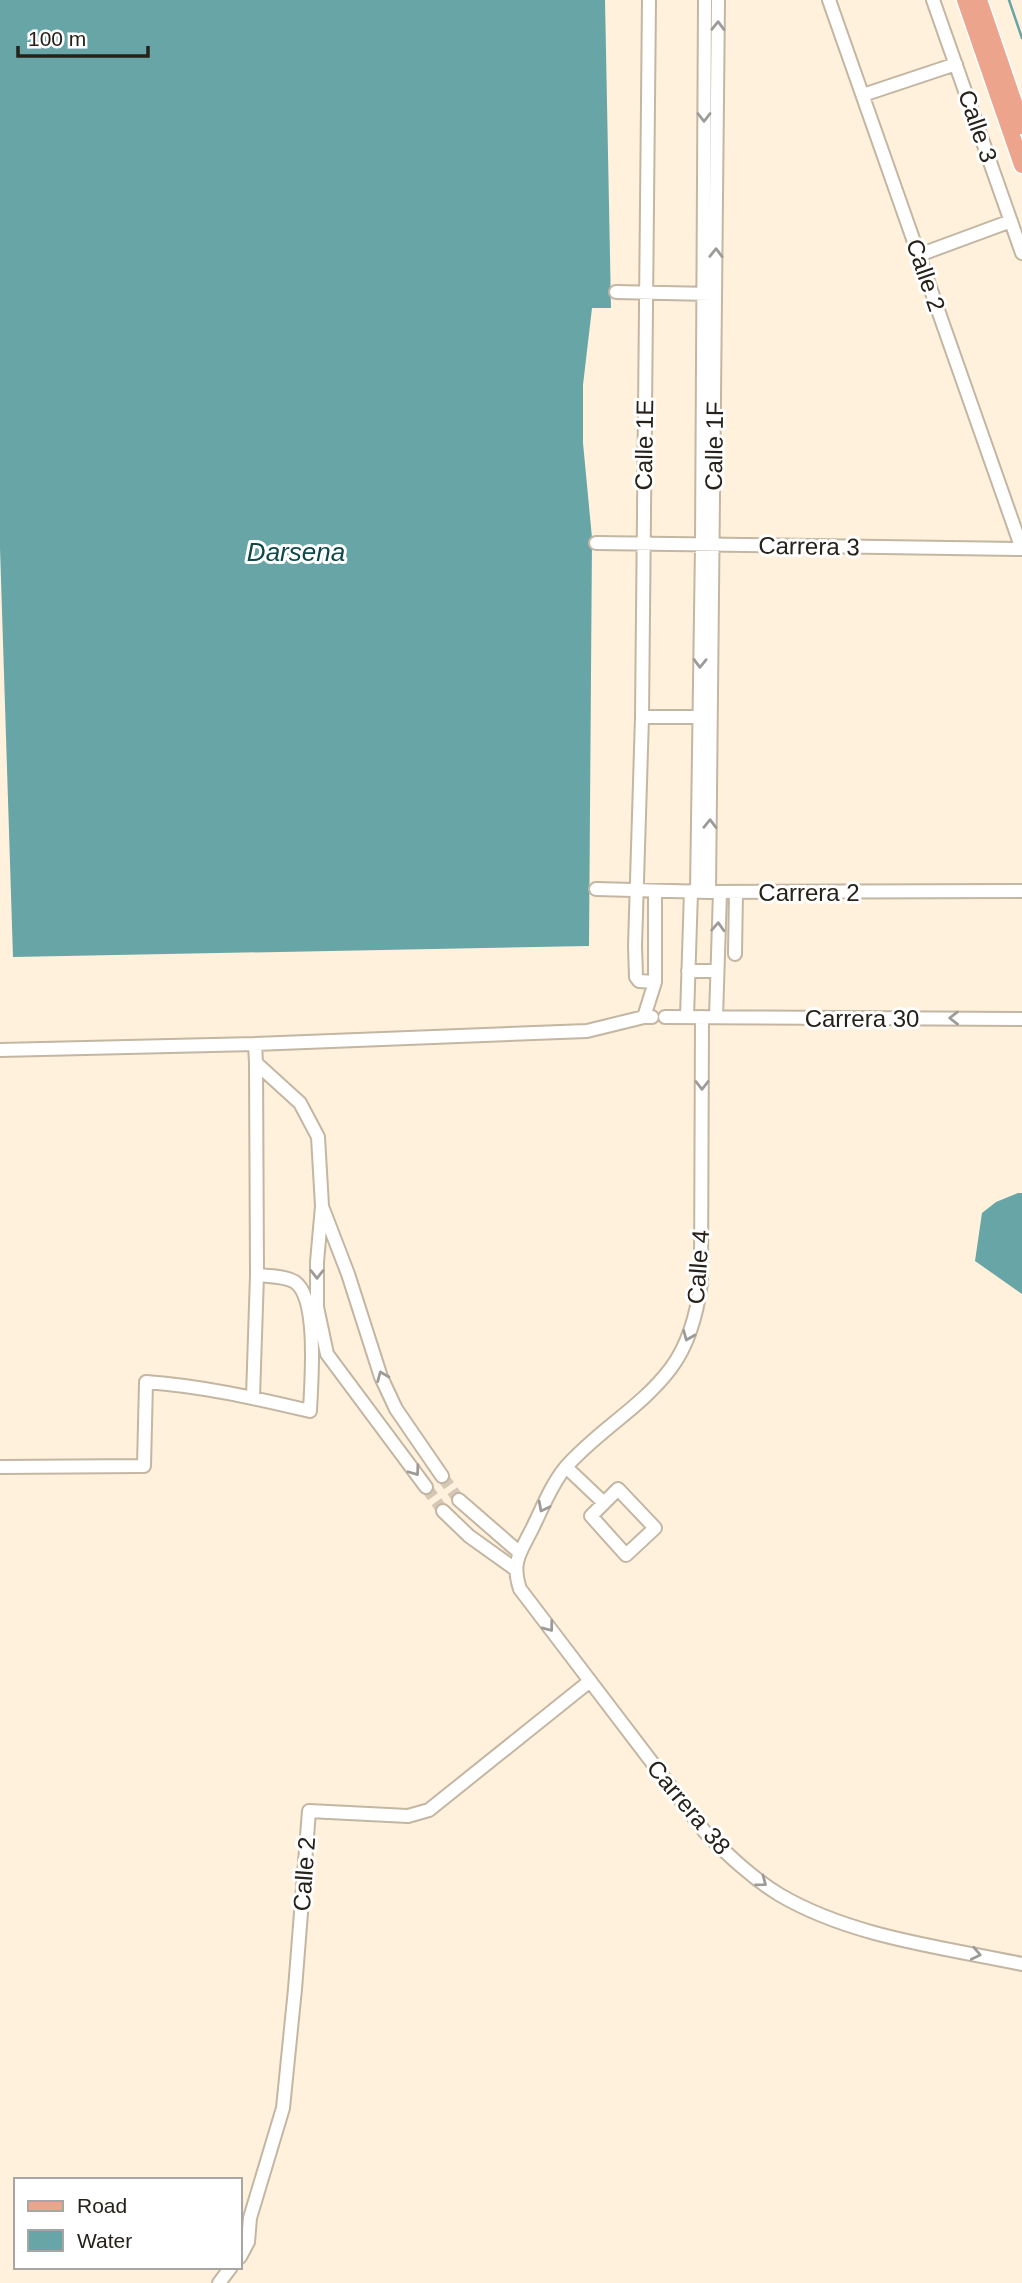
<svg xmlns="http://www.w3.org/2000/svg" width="1022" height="2283" viewBox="0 0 1022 2283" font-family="Helvetica,sans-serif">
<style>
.water{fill:#67a5a7}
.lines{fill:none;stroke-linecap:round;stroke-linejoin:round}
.stream{stroke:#67a5a7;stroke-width:2.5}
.minor-tunnel{stroke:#d4c7b5;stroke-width:12;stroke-dasharray:12 6;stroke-linecap:butt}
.minor-casing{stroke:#c3b6a2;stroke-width:16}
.major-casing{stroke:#fff;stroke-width:19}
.minor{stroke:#fff;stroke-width:12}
.major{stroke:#eca48c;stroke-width:16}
.oneway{stroke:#9d9b98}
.labels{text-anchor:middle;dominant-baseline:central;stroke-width:6;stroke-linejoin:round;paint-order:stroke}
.street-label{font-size:24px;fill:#262119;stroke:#fff}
.water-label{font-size:26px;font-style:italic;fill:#0e4849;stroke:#fff}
</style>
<rect width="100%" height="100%" fill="#fff1dc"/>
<!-- water -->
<path class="water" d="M 0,0 L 605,0 L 611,308 L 592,308 L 583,385 L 583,443 L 592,538 L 589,946 L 13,957 L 0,548 Z
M 1018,1193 L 1022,1193 L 1022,1294 L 975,1261 L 982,1213 L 996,1202 Z"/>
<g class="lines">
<!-- stream -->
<path class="stream" d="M 1009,0 L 1022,38"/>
<!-- minor-tunnel -->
<path class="minor-tunnel" d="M 442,1476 L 459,1500
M 426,1487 L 443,1511"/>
<!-- minor casing -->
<g class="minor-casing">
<path id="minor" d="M 649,0 L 642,717 L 635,946 L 636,977 L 639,981 L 655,982
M 829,0 L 1022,549
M 933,0 L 1022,253
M 863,95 L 956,64
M 919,255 L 1011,221
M 616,292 L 711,294
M 596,543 L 1022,549
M 642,717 L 699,717
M 596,889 L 709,892 L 1022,891
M 697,891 L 702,545 L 705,0
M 709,892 L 718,0
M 735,954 L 736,892
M 688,971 L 717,971
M 644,1017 L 655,982 L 655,891
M 665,1017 L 1022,1019
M 687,1017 L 691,891
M 702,1017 L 701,1283 C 697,1313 689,1344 671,1368 C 642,1407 597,1431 565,1468 C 551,1485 542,1509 532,1529 C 520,1553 511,1562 520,1589 L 705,1832 C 728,1855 752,1878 780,1895 C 852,1937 941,1947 1022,1964
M 716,1017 L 720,892
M 255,1044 L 256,1063 L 300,1103 L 318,1137 L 322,1206 L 317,1262 L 317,1307 L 327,1354 L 426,1487
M 0,1050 L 255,1044 L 587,1031 L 644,1017 L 652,1017
M 323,1209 L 348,1274 L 381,1377 L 396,1409 L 442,1476
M 253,1397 L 257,1275 L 256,1063
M 0,1467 L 144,1466 L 146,1382 C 202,1386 255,1398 310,1411 C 311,1384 319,1299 295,1282 C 285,1276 268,1276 257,1275
M 566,1467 L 604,1503
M 618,1489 L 655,1528 L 626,1555 L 591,1516 Z
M 459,1500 L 520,1553
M 443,1511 L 469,1536 L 515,1569
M 240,2257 L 248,2242 L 250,2218 L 283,2108 L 295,1989 L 309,1811 L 408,1816 L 429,1810 L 590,1681
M 219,2283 L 231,2267"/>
</g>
<!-- major casing -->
<g class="major-casing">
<path id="major" d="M 965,0 L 1022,165
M 979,0 L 1022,126"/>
</g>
<!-- minor -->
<use href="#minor" class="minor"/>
<!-- major -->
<use href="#major" class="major"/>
</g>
<!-- one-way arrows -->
<defs><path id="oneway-chevron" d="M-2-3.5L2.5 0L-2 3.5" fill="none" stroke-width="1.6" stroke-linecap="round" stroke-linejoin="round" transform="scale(1.75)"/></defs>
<g class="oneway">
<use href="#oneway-chevron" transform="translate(718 26) rotate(-89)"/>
<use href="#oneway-chevron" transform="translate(704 117) rotate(90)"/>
<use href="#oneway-chevron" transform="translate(716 253) rotate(-89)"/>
<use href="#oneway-chevron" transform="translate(700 663) rotate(91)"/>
<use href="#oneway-chevron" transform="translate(710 824) rotate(-89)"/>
<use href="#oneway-chevron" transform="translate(718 927) rotate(-87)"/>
<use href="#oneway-chevron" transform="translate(954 1018) rotate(-180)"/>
<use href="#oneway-chevron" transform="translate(702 1085) rotate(90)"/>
<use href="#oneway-chevron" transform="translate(317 1274) rotate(90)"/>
<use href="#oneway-chevron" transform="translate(688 1336) rotate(112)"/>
<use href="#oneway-chevron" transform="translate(382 1376) rotate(-112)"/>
<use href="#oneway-chevron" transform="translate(415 1471) rotate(54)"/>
<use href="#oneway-chevron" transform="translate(543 1507) rotate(117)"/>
<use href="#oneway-chevron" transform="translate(549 1627) rotate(53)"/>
<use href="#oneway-chevron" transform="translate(762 1882) rotate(37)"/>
<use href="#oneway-chevron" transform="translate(976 1954) rotate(12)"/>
</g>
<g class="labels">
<!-- street labels -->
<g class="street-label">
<text transform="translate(978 126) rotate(71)">Calle 3</text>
<text transform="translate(926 275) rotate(71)">Calle 2</text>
<text transform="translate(644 445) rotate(-89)">Calle 1E</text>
<text transform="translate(714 446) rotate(-89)">Calle 1F</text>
<text transform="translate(809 546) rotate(1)">Carrera 3</text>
<text x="809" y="892">Carrera 2</text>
<text x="862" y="1018">Carrera 30</text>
<text transform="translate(698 1267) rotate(-86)">Calle 4</text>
<text transform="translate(689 1807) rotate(50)">Carrera 38</text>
<text transform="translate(304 1874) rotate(-86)">Calle 2</text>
</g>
<!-- water labels -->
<g class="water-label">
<text x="296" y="552">Darsena</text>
</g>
</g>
<!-- legend -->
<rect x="14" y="2178" width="228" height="91" fill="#ffffff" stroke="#a8a6a3" stroke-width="2"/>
<rect x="28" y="2201" width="35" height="10" fill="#eca48c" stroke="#a8a6a3" stroke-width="2"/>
<text x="77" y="2213" font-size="21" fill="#262119">Road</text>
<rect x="28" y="2230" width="35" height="21" fill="#67a5a7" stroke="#a8a6a3" stroke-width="2"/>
<text x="77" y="2248" font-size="21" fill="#262119">Water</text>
<!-- scale -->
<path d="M18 46v10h130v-10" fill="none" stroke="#262119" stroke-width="3.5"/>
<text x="28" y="46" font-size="21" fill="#262119" stroke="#ffffff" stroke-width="5" paint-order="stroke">100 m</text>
</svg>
